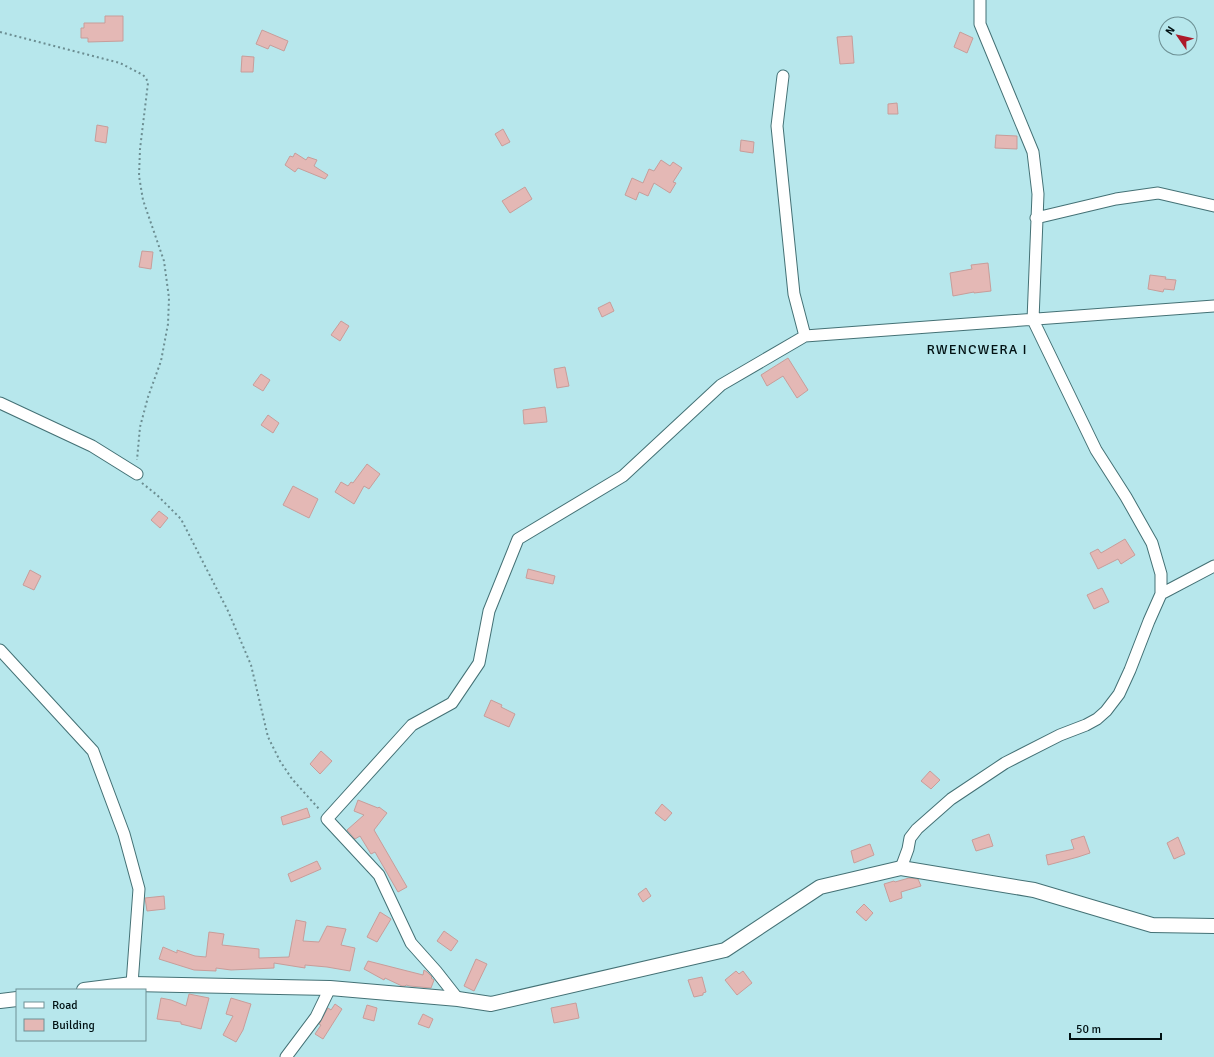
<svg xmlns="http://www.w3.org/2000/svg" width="1214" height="1057" viewBox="0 0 1214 1057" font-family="Signika,sans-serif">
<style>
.building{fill:#e4b8b5;stroke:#c79d9a}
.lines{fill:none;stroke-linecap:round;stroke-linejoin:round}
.minor-casing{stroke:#447175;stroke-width:13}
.tertiary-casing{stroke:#447175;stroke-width:16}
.path{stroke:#6c8e92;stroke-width:2;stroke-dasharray:2 3;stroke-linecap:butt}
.minor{stroke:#fff;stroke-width:11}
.tertiary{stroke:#fff;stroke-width:14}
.labels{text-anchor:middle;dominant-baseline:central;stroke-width:3;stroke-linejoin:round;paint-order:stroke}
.quarter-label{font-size:14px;letter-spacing:1px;fill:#011113;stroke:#b7e7ec}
</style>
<rect width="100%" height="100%" fill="#b7e7ec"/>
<!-- building -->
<path class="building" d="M 105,16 L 123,16 L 123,41 L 88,42 L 88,38 L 81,38 L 81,28 L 84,28 L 84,23 L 105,23 Z
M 262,30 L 288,41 L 284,51 L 270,45 L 268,49 L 256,44 Z
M 960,32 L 973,38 L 967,53 L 954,47 Z
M 852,36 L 854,63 L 840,64 L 837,37 Z
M 242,56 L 254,57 L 253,72 L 241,72 Z
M 897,103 L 898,114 L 888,114 L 888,104 Z
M 97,125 L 108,127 L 106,143 L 95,141 Z
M 503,129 L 510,142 L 502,146 L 495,134 Z
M 996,135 L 1017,136 L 1017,149 L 995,148 Z
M 741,140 L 754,142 L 753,153 L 740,151 Z
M 295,153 L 306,160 L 308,157 L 317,160 L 314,166 L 328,175 L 325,179 L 298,168 L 295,172 L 285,165 L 290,156 L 293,157 Z
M 661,160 L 670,166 L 673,162 L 682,168 L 673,182 L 676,183 L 670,193 L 654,183 L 648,196 L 639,192 L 636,200 L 625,195 L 632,178 L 643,183 L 649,169 L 654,171 Z
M 525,187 L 532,199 L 510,213 L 502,201 Z
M 142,251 L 153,252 L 151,269 L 139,267 Z
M 988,263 L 991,291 L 974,293 L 974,292 L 953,296 L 950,273 L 972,269 L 971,265 Z
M 1150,275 L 1166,277 L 1165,279 L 1176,280 L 1174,290 L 1164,289 L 1163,292 L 1148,289 Z
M 610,302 L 614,311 L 602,317 L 598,308 Z
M 341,321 L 349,326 L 340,341 L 331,335 Z
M 788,358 L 808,390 L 797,398 L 783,376 L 767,386 L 761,375 Z
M 565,367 L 569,386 L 557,388 L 554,369 Z
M 261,374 L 270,380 L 263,391 L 253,385 Z
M 545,407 L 547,422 L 524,424 L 523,410 Z
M 268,415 L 279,423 L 273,433 L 261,425 Z
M 367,464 L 380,474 L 369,489 L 364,486 L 354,504 L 335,492 L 341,482 L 348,486 L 351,482 L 353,483 Z
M 293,486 L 318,499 L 309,518 L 283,505 Z
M 159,511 L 168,518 L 160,528 L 151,520 Z
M 1125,539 L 1135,555 L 1121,564 L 1118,559 L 1098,569 L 1090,553 L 1098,549 L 1101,553 Z
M 528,569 L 555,576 L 553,584 L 526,578 Z
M 30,570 L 41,576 L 34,590 L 23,585 Z
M 1102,588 L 1109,602 L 1094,609 L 1087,595 Z
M 491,700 L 502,705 L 501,707 L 515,714 L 509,727 L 484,716 Z
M 321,751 L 332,761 L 320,774 L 310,764 Z
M 930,771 L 940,780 L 931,789 L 921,781 Z
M 358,800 L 378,808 L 379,807 L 387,813 L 374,830 L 407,887 L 398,892 L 375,852 L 371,854 L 360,836 L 355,839 L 347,830 L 364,815 L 354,811 Z
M 662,804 L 672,813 L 665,821 L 655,813 Z
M 307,808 L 310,817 L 283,825 L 281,817 Z
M 989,834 L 993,846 L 976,851 L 972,840 Z
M 1084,836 L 1090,853 L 1078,857 L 1048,865 L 1046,855 L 1074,849 L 1071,840 Z
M 1178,837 L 1185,854 L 1174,859 L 1167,843 Z
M 870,844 L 874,855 L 854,863 L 851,851 Z
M 317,861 L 321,869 L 291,882 L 288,874 Z
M 909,878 L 918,879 L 921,886 L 901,892 L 902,898 L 890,902 L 884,884 L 894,881 L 895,882 Z
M 646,888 L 651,896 L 643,902 L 638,894 Z
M 164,896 L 165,909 L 147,911 L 145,898 Z
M 864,904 L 873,913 L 866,921 L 856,912 Z
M 380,912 L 391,919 L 377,942 L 367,937 Z
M 296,920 L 306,922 L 303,941 L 319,942 L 327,926 L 346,929 L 341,945 L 355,948 L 350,971 L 327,967 L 305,965 L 305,968 L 274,963 L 274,968 L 231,970 L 216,968 L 216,971 L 194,970 L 159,959 L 163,947 L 177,953 L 177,950 L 195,956 L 206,957 L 209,932 L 224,934 L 222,945 L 259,949 L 259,958 L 289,957 Z
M 444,931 L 458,941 L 451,951 L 437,941 Z
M 476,959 L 487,964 L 474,991 L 464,986 Z
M 368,961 L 423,975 L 424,970 L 427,972 L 432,977 L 431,978 L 434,980 L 431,988 L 410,986 L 406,985 L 405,986 L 402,986 L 385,978 L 384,980 L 364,969 Z
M 736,971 L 739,974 L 743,971 L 752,983 L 737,995 L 725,980 Z
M 702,977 L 706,992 L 703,993 L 703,995 L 694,997 L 688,980 Z
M 189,994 L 209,998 L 201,1029 L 181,1024 L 181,1022 L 157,1019 L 161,998 L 171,1000 L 186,1006 Z
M 231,998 L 251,1004 L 243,1030 L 236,1042 L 223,1035 L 233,1016 L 226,1014 Z
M 576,1003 L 579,1018 L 554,1023 L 551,1008 Z
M 335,1004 L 342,1009 L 323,1039 L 315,1034 L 321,1025 L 319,1024 L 328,1008 L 331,1010 Z
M 367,1005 L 377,1008 L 374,1021 L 363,1018 Z
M 423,1014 L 433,1019 L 429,1028 L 418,1024 Z"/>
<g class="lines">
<!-- minor casing -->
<g class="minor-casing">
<path id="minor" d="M 783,76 L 777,126 L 794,294 L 805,336
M 1036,218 L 1116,199 L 1158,193 L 1214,206
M 0,403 L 92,446 L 137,474
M 1161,594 L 1214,566
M 0,650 L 93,751 L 124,834 L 139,889 L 132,984
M 901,868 L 908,849 L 910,838 L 917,829 L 951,799 L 1005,763 L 1060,735 L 1086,725 L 1097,719 L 1106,711 L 1119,694 L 1130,670 L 1149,621 L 1161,594 L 1161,574 L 1152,543 L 1126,497 L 1096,450 L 1033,320 L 1038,194 L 1033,152 L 980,24 L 980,0
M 458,999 L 436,971 L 411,943 L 379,875 L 327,819 L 412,725 L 452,703 L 479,663 L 489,611 L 518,539 L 623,476 L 721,385 L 805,336 L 1214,306
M 286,1057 L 316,1017 L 330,988"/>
</g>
<!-- tertiary casing -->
<g class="tertiary-casing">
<path id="tertiary" d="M 84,990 L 132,984 L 330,988 L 458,999 L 491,1004 L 725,950 L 820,887 L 901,868 L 1034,890 L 1152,925 L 1214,926
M 0,1001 L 17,999"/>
</g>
<!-- path -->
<path class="path" d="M 0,32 L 120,63 L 143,75 L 146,78 L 148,83 L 140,149 L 139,176 L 143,200 L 164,261 L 169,298 L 168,324 L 161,361 L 148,397 L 140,427 L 137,460
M 142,483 L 157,495 L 181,519 L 228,611 L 251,665 L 268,737 L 280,761 L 292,779 L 320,810"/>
<!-- minor -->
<use href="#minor" class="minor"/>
<!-- tertiary -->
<use href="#tertiary" class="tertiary"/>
</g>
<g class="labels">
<!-- quarter labels -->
<g class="quarter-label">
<text x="977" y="349">RWENCWERA I</text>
</g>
</g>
<!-- legend -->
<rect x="16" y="989" width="130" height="52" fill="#b7e7ec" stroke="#6e9195"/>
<rect x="24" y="1002" width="20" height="6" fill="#ffffff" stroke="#6e9195"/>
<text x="52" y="1009" font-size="12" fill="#011113">Road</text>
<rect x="24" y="1019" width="20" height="12" fill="#e4b8b5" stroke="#6e9195"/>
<text x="52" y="1029" font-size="12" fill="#011113">Building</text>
<!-- north arrow -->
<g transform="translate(1178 36) rotate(304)"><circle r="19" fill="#b7e7ec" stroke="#6e9195"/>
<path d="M0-3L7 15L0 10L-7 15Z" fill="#ad1929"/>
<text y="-6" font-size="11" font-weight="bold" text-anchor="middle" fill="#011113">N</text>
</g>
<!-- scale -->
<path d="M1070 1033v6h91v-6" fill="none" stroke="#011113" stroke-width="2"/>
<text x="1076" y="1033" font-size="12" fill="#011113" stroke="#b7e7ec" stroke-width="3" paint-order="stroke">50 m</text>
</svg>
